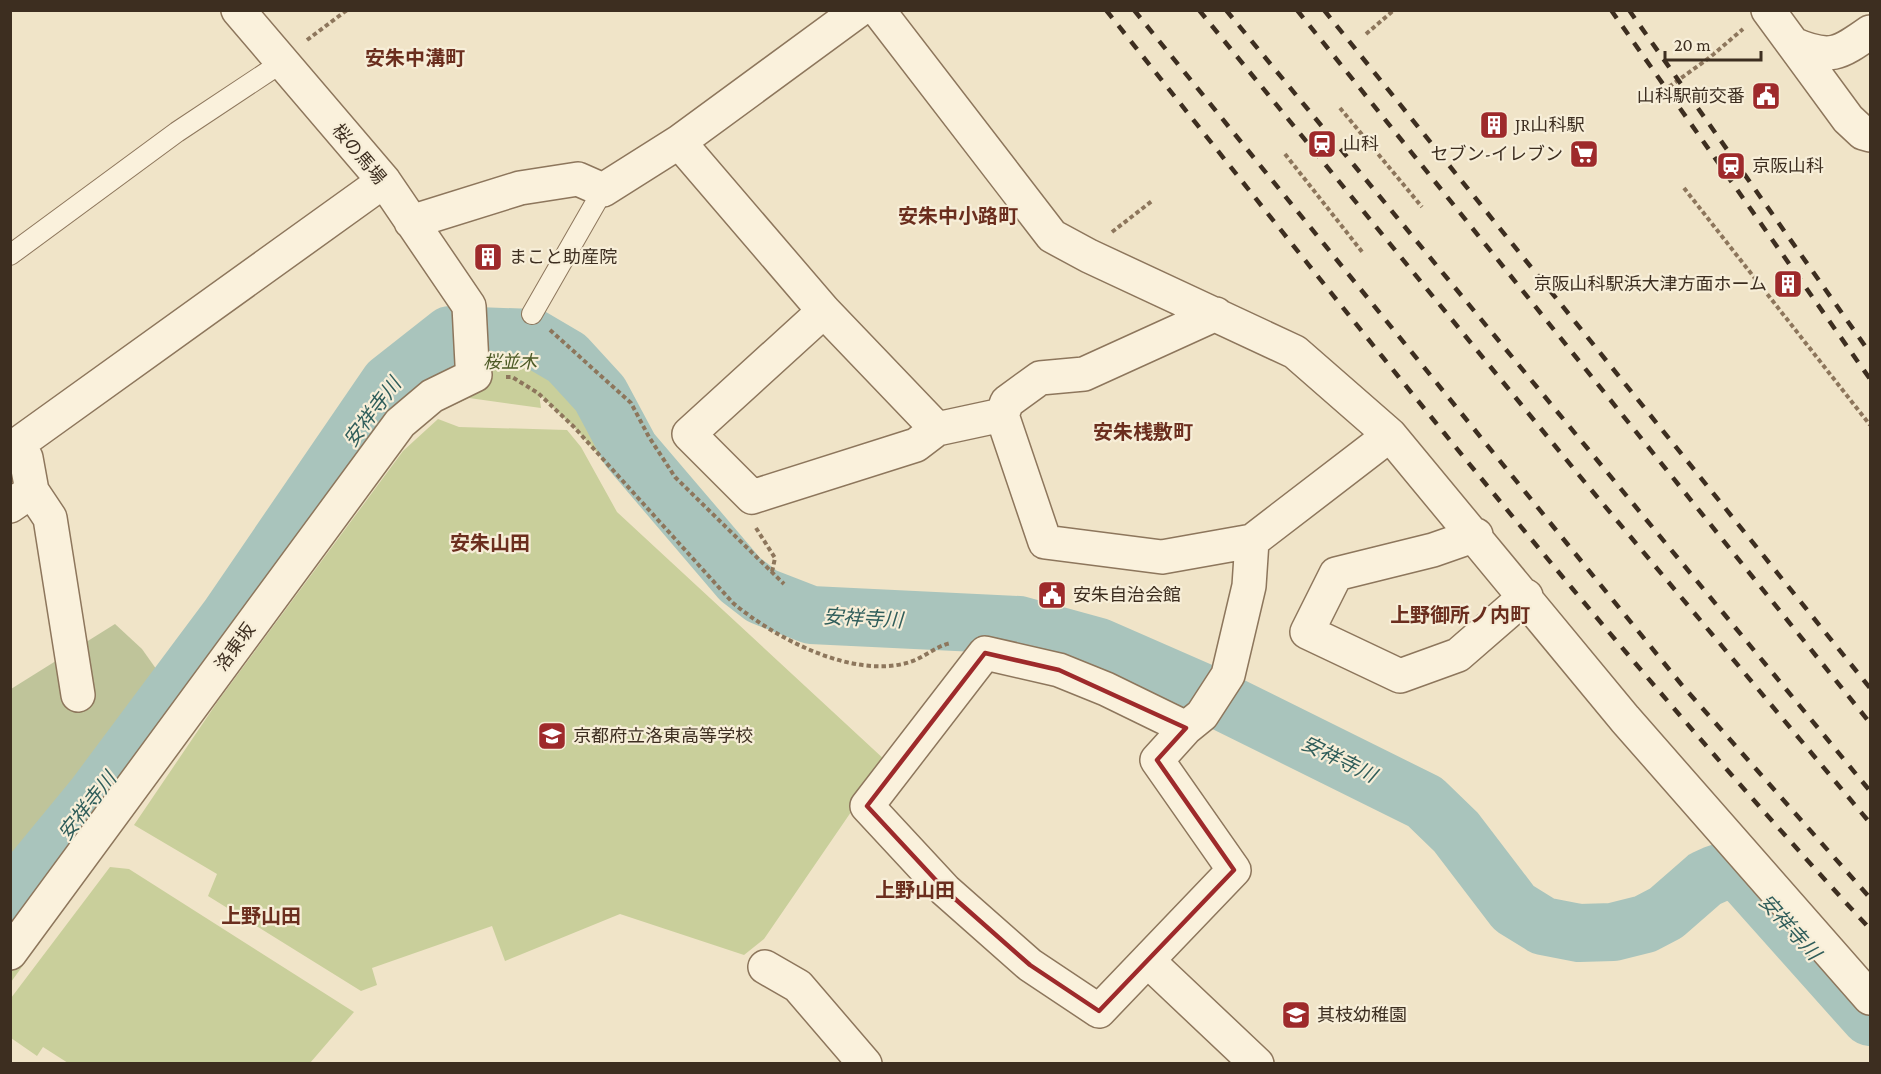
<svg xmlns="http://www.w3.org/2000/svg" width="1881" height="1074" viewBox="0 0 1881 1074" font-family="'Crimson Pro','Noto Sans JP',serif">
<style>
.green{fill:#c9cf9b}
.cemetery{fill:#bfc49a}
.water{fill:#a9c4bc;stroke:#6f938a;stroke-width:1.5}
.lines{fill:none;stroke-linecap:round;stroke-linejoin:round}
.river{stroke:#a9c4bc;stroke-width:58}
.service-casing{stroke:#8d765c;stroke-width:22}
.minor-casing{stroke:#8d765c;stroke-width:36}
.path{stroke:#8d765c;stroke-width:4;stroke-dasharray:4.5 3;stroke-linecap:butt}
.service{stroke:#faf1dc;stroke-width:20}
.minor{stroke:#faf1dc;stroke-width:33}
.rail{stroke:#3d2e20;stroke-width:4.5;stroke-dasharray:10 10;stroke-linecap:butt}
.marked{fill:none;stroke:#9e2a2b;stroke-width:4.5;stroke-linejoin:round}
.labels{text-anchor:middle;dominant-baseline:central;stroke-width:4.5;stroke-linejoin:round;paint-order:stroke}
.poi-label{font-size:18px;fill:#3d2e20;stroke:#f7eed8;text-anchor:start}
.street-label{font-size:18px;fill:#3d2e20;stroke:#f7eed8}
.park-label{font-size:18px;font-style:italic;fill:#4d5a26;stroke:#f7eed8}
.neighbourhood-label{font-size:20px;font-weight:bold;fill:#6b2e1e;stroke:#f7eed8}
.water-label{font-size:20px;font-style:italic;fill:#2f5d5a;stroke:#f7eed8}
</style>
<rect width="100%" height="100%" fill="#f0e4c8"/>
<!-- green -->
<path class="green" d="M 532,314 L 578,355 L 630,450 L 740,579 L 711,578 L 574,427 L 539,394 L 541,408 L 469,398 L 430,416 L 401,445 L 11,982 L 11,900 L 94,798 L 229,617 L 389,383 L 450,335 Z
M 438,419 L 459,427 L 567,430 L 581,447 L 617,512 L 886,761 L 764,939 L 744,955 L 620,914 L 505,961 L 492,926 L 372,968 L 377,985 L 361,991 L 208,896 L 217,874 L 134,825 L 218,701 L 403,451 Z
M 110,867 L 129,869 L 354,1012 L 310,1063 L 68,1063 L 43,1047 L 37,1056 L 11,1038 L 11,998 Z"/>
<!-- cemetery -->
<path class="cemetery" d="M 115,624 L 142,649 L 159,673 L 11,860 L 11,689 Z"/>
<!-- water -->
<path class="water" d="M 1757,877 L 1870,1005 L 1870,1028 L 1742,890 Z"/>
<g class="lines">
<!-- river -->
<path class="river" d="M 10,900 L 94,798 L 229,617 L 389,383 L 450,335 L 533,338 L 567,358 L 600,394 L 630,450 L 740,579 L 762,596 L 811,615 L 1019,625 L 1099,647 L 1211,696 L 1425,802 L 1456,832 L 1514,908 L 1543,926 L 1579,933 L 1613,932 L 1645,924 L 1666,913 L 1705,879 L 1716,874 L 1728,870 L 1745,877 L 1870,1017"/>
<!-- service casing -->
<g class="service-casing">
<path id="service" d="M 10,255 L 177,132 L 281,63
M 532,314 L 603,190"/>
</g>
<!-- minor casing -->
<g class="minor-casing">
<path id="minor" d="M 878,10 L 1052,236 L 1089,256 L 1295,352 L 1390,435 L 1625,719 L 1870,998
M 1768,10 L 1848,119 L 1863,133 L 1870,135
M 1793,44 C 1830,60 1839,54 1870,32
M 679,142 L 824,311 L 937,429 L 1002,415
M 411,222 L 520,188 L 578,179 L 603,190 L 679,142 L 859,10
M 824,311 L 689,434 L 752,497 L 916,445 L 937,429
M 1216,314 L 1084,374 L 1040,378 L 1007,402 L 1002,415 L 1045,542 L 1162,557 L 1252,541 L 1390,435
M 32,491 L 50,518 L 78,695
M 10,506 L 32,491 L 26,458 L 18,444 L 384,181
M 1476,535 L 1433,550 L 1336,574 L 1307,632 L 1400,676 L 1458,655 L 1526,596
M 1186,728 L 1106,689 L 1059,670 L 985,653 L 867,806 L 945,890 L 1030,965 L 1099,1011 L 1234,870 L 1157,760 L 1186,728 L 1202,715 L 1228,675 L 1249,586 L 1252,541
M 10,953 L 400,423 L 432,396 L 475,375 L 472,364 L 469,306 L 384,181 L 238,10
M 1148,961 L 1257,1064
M 765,967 L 798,986 L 865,1064"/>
</g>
<!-- path -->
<path class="path" d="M 1366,34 L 1394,10
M 307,40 L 347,10
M 1663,91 L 1709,58 L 1743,29
M 1340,108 L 1422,207
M 1285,154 L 1363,253
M 1684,188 L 1870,425
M 1112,232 L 1152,201
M 550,330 L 631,403 L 649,437 L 675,477 L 784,584
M 506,377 L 512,377 L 538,393 L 574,427 L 733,603 C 775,638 853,680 910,662 C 925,657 936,646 951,643
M 756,528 L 775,558 L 772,572"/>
<!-- service -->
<use href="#service" class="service"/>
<!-- minor -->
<use href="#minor" class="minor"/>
<!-- rail -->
<path class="rail" d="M 1106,10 C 1354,322 1600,636 1870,929
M 1134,10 L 1681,684 L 1870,898
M 1199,10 L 1578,474 L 1870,823
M 1226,10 L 1870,791
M 1297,10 L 1870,723
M 1324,10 L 1870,688
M 1611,10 L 1870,379
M 1629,10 L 1870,353"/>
</g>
<!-- marked area -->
<path class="marked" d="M 985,653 L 1059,670 L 1186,728 L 1157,760 L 1234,870 L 1099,1011 L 1030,965 L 945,890 L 867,806 Z"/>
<!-- icons -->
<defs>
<g id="civic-square" transform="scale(1.5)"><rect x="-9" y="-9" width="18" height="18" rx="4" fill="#9e2a2b" stroke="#f7eed8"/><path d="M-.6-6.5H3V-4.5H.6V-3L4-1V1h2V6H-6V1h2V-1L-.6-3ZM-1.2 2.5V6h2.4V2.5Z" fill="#fff"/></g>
<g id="building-square" transform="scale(1.5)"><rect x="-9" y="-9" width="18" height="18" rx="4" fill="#9e2a2b" stroke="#f7eed8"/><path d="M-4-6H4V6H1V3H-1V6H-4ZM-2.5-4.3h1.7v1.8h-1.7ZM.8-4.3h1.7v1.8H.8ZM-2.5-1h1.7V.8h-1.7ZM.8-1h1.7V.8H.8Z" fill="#fff"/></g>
<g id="station-square" transform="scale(1.5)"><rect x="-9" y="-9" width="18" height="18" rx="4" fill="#9e2a2b" stroke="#f7eed8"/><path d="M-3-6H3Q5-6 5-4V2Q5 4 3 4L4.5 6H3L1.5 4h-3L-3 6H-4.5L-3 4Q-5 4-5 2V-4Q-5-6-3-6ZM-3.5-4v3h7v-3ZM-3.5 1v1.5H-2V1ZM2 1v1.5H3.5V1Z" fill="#fff"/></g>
<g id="supermarket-square" transform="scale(1.5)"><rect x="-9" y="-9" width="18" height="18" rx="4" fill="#9e2a2b" stroke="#f7eed8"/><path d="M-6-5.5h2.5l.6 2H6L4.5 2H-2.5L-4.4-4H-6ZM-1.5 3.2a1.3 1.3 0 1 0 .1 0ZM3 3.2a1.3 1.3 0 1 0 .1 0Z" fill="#fff"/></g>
<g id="school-square" transform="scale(1.5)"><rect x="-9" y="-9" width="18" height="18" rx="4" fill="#9e2a2b" stroke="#f7eed8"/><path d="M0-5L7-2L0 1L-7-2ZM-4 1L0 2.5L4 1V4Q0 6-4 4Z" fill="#fff"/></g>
</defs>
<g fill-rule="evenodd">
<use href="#civic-square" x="1766" y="96"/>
<use href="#building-square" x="1494" y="125"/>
<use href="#station-square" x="1322" y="144"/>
<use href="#supermarket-square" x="1584" y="154"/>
<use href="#station-square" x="1731" y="166"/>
<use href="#building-square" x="488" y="257"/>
<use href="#building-square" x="1788" y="284"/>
<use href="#civic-square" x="1052" y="595"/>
<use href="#school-square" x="552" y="736"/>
<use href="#school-square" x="1296" y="1015"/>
</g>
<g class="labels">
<!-- poi labels -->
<g class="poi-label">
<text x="1745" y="96" text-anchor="end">山科駅前交番</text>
<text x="1515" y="125">JR山科駅</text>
<text x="1343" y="144">山科</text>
<text x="1563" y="154" text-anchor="end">セブン-イレブン</text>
<text x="1752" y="166">京阪山科</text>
<text x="509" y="257">まこと助産院</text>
<text x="1767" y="284" text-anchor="end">京阪山科駅浜大津方面ホーム</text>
<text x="1073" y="595">安朱自治会館</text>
<text x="573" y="736">京都府立洛東高等学校</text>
<text x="1317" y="1015">其枝幼稚園</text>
</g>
<!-- street labels -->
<g class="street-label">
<text transform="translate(359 154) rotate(50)">桜の馬場</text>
<text transform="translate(235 647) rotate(-54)">洛東坂</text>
</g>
<!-- park labels -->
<g class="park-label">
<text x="510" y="362">桜並木</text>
</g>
<!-- neighbourhood labels -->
<g class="neighbourhood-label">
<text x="415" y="58">安朱中溝町</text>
<text x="958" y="216">安朱中小路町</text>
<text x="1143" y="432">安朱桟敷町</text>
<text x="490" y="543">安朱山田</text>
<text x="1460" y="615">上野御所ノ内町</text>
<text x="915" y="890">上野山田</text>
<text x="261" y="916">上野山田</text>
</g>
<!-- water labels -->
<g class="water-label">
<text transform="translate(372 412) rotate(-53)">安祥寺川</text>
<text transform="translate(863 618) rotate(3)">安祥寺川</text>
<text transform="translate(1339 759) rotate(26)">安祥寺川</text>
<text transform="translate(87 806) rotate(-52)">安祥寺川</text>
<text transform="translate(1790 927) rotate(48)">安祥寺川</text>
</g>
</g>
<!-- border -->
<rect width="1881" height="1074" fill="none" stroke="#3d2e20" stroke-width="24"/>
<!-- scale -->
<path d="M1665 51v9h96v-9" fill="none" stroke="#3d2e20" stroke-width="3"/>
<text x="1674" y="51" font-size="18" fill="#3d2e20" stroke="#f7eed8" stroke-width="4.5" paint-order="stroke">20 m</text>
</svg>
